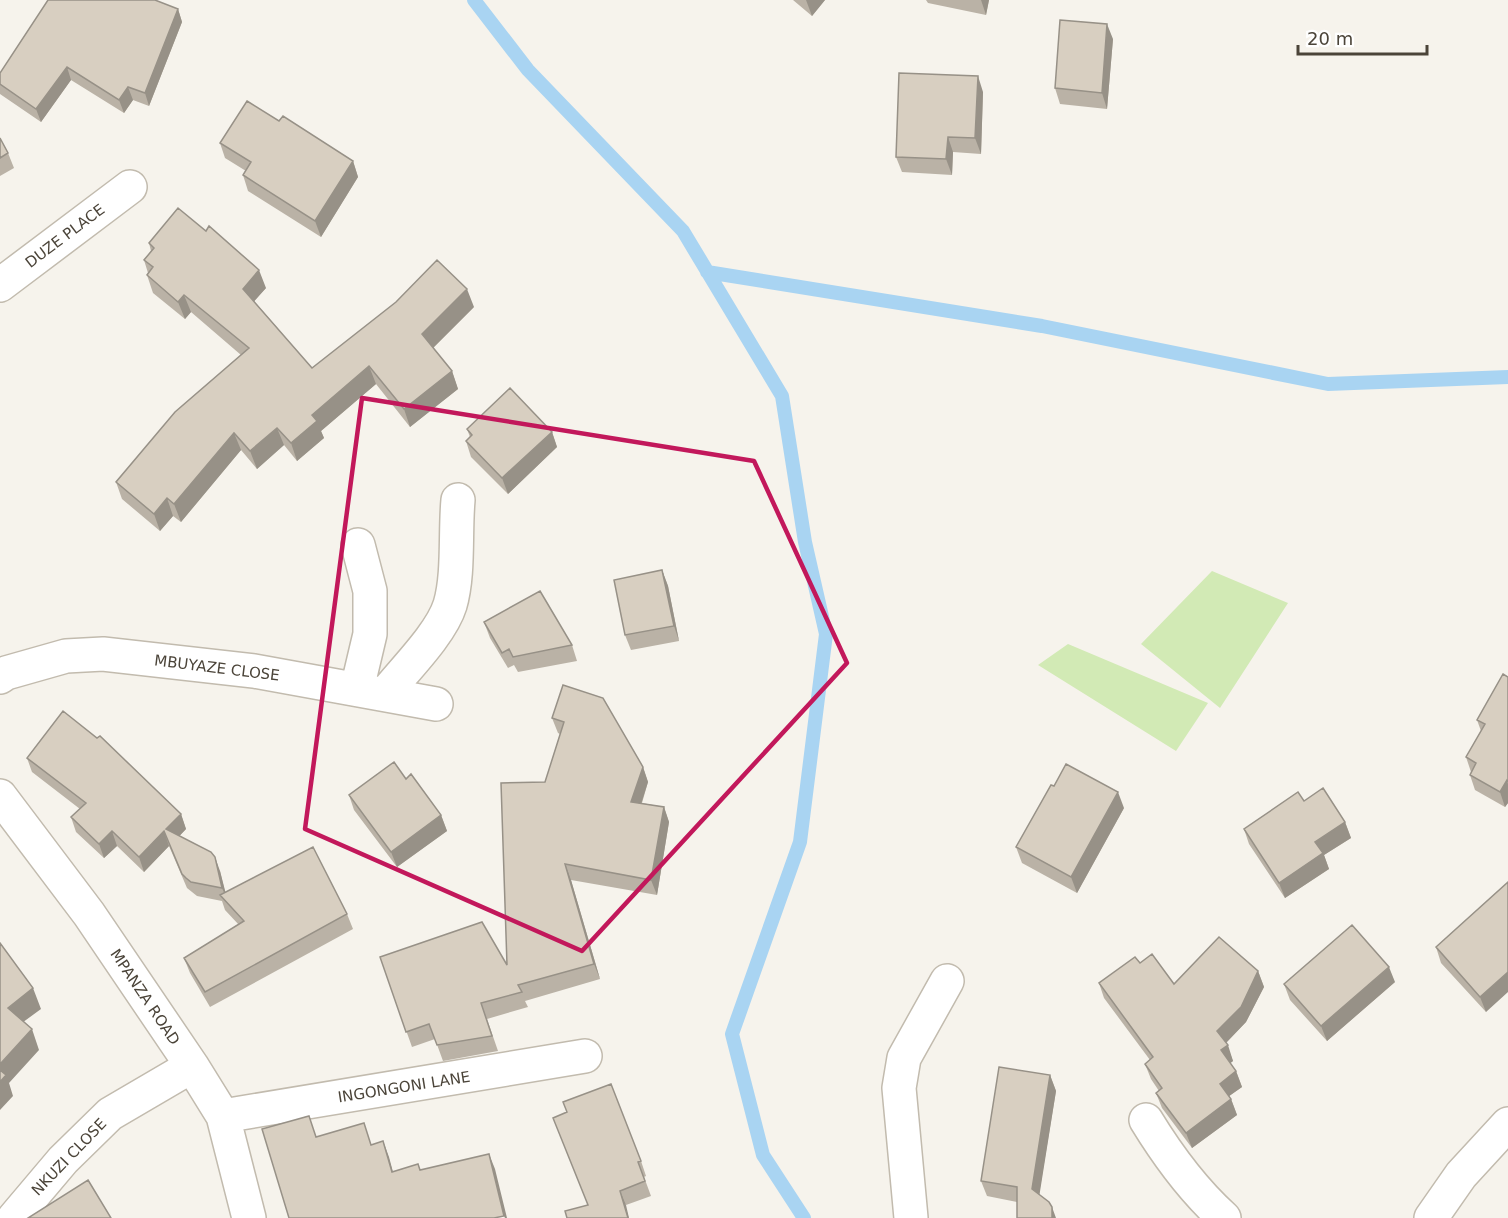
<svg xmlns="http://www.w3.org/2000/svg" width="1508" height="1218" viewBox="0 0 1508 1218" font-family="'DejaVu Sans',sans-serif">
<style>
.green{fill:#d2eab5}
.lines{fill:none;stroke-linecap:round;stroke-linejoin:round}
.stream{stroke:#a9d4f2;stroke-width:14}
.minor-casing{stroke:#c2bbae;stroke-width:36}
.minor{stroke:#fff;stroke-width:33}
.wall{fill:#bab2a6}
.shaded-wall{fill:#979187}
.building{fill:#d8cfc1;stroke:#979187;stroke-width:1.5}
.marked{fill:none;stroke:#c2185b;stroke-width:4.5;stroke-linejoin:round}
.labels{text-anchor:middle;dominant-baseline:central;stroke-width:4.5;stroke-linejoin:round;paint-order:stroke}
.street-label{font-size:15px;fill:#4b4439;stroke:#fff}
</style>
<rect width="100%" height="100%" fill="#f6f3ec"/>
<!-- green -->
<path class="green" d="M 1212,571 L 1288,603 L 1220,708 L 1141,644 Z
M 1068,644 L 1208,703 L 1176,751 L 1038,665 Z"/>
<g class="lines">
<!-- stream -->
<path class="stream" d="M 474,0 L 528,70 L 683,231 L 782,396 L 805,542 L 826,634 L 800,842 L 732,1034 L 763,1155 L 804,1218
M 707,272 L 1042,326 L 1328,384 L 1508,377"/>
<!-- minor casing -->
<g class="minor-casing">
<path id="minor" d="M 0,285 L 130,187
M 0,677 L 6,673 L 66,656 L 103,654 L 254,671 L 436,704
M 357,689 L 370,634 L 370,591 L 358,545
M 385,694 C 404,670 441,634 450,605 C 459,575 455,532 458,500
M 0,796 L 89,914 L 192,1066 L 223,1116 L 249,1218
M 223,1116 L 585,1056
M 1146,1120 C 1168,1156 1193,1190 1224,1218
M 14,1218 L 63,1160 L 110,1114 L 192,1066
M 911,1218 L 899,1088 L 904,1058 L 947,981
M 1431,1218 L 1461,1175 L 1508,1124"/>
</g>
<!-- minor -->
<use href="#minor" class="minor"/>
</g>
<!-- wall -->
<path class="wall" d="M 793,0 L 825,0 L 812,16 Z
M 926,0 L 989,0 L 986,15 L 928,3 Z
M 178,9 L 182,22 L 149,106 L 133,100 L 124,113 L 71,80 L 41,122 L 0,94 L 0,73 Z
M 1113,39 L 1107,109 L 1060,104 L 1055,88 Z
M 983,92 L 981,154 L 953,152 L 952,175 L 902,172 L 896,157 Z
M 279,121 L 353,161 L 358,177 L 321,237 L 248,191 L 243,175 L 246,171 L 225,158 L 220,143 Z
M 0,138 L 8,153 L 14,168 L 0,176 Z
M 149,243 L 266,288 L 254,301 L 312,368 L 474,307 L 433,348 L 452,371 L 458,389 L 410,427 L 376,384 L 321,431 L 324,438 L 297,461 L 284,445 L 257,469 L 241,450 L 181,522 L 173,516 L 160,531 L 122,499 L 116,482 L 241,355 L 191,312 L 185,319 L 153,293 L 147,275 L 148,273 L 144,260 L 151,251 Z
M 467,429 L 552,432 L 557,447 L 508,494 L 471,457 L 466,441 L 470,437 Z
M 662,570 L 668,586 L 679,641 L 631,650 L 625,635 Z
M 484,622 L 572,645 L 577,661 L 518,672 L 514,665 L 508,668 L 490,638 Z
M 1508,677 L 1508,803 L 1505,807 L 1475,790 L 1470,775 L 1471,772 L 1466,757 L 1481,731 L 1477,720 Z
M 563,685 L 643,767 L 648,782 L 642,803 L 664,807 L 669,822 L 657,895 L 571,880 L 600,979 L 525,1001 L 528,1007 L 487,1019 L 498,1051 L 443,1061 L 435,1039 L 412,1047 L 380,957 L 507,965 L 545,782 L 560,734 L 558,733 L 552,718 Z
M 27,758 L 181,814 L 186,829 L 179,836 L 220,871 L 225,892 L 347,914 L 353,929 L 210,1007 L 190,973 L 184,958 L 239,925 L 225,910 L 222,901 L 197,896 L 187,888 L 169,846 L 144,872 L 117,846 L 104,858 L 76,832 L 71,817 L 80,809 L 32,772 Z
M 406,779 L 441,815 L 447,831 L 397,867 L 354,810 L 349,795 Z
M 1304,801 L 1345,822 L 1351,838 L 1324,855 L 1329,869 L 1285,898 L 1249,844 L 1244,829 Z
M 1124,808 L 1077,893 L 1022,863 L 1016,847 Z
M 1508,882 L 1486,1012 L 1441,963 L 1436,947 Z
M 1140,963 L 1174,984 L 1258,971 L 1264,987 L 1246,1022 L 1226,1043 L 1233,1061 L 1230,1063 L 1236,1071 L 1242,1087 L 1229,1096 L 1231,1099 L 1237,1115 L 1192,1148 L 1162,1108 L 1156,1093 L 1159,1091 L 1151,1079 L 1145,1064 L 1150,1060 L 1104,998 L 1099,983 Z
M 1395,982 L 1327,1041 L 1290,1000 L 1284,984 Z
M 1050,1075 L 1056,1091 L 1039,1194 L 1017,1202 L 987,1196 L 981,1181 Z
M 558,1132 L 641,1161 L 646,1176 L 644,1177 L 651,1196 L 626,1205 Z"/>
<!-- shaded-wall -->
<path class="shaded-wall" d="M 806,0 L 825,0 L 812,16 Z
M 981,0 L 989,0 L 986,15 Z
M 178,9 L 182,22 L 149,106 L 145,93 Z
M 1107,24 L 1113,39 L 1107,109 L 1102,93 Z
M 67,67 L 71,80 L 41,122 L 36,109 Z
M 978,76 L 983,92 L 981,154 L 975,138 Z
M 128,87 L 133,100 L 124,113 L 119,100 Z
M 948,137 L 953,152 L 952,175 L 946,159 Z
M 353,161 L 358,177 L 321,237 L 315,221 Z
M 259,270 L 266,288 L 250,306 L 243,289 Z
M 467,289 L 474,307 L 429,352 L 422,334 Z
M 184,295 L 191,312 L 185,319 L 178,302 Z
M 369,366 L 376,384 L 321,431 L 324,438 L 297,461 L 291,443 L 312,415 Z
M 452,371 L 458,389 L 410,427 L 404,409 Z
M 277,428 L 284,445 L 257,469 L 250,451 Z
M 552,432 L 557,447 L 508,494 L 502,478 Z
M 234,433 L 241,450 L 181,522 L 174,504 Z
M 167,498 L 173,516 L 160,531 L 154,514 Z
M 662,570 L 668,586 L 679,641 L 674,626 Z
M 643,767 L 648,782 L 637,817 L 631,802 Z
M 1507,780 L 1508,784 L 1508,803 L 1505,807 L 1500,792 Z
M 1118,792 L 1124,808 L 1077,893 L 1071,877 Z
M 664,807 L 669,822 L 657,895 L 651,880 Z
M 181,814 L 186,829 L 172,844 L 166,829 Z
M 441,815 L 447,831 L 397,867 L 391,852 Z
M 1345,822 L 1351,838 L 1324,855 L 1329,869 L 1285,898 L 1279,883 L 1315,842 Z
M 112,831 L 117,846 L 104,858 L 99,844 Z
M 164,831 L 169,846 L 144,872 L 139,857 Z
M 215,857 L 220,871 L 228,902 L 222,888 Z
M 565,864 L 571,880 L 600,979 L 594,964 Z
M 1389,967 L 1395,982 L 1327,1041 L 1321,1026 Z
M 1258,971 L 1264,987 L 1246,1022 L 1223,1046 L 1217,1031 Z
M 1508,972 L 1508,992 L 1486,1012 L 1480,997 Z
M 33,988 L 41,1009 L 15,1028 L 8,1008 Z
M 32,1029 L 39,1050 L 9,1083 L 13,1096 L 0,1110 L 0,1064 Z
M 1228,1045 L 1233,1061 L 1227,1066 L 1221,1050 Z
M 1236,1071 L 1242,1087 L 1225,1099 L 1220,1084 Z
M 1050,1075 L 1056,1091 L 1038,1204 L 1032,1189 Z
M 1231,1099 L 1237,1115 L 1192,1148 L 1186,1133 Z
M 383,1141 L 389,1157 L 397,1187 L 392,1172 Z
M 489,1154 L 495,1169 L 507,1218 L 505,1218 L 504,1216 Z
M 620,1191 L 626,1205 L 629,1218 L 628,1218 Z
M 1052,1207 L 1056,1218 L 1052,1218 Z"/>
<!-- building -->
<path class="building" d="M 48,0 L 155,0 L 178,9 L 145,93 L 128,87 L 119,100 L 67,67 L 36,109 L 0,84 L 0,73 Z
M 1060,20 L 1107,24 L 1102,93 L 1055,88 Z
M 899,73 L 978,76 L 975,138 L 948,137 L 946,159 L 896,157 Z
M 247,101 L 279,121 L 283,116 L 353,161 L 315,221 L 243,175 L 251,162 L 220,143 Z
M 0,138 L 8,153 L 0,158 Z
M 178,208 L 206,231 L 209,226 L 259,270 L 243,289 L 312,368 L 396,302 L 437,260 L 467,289 L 422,334 L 452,371 L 404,409 L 369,366 L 312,415 L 317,421 L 291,443 L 277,428 L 250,451 L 234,433 L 174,504 L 167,498 L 154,514 L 116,482 L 175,412 L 249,348 L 184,295 L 178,302 L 147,275 L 153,267 L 144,260 L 154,248 L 149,243 Z
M 510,388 L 552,432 L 502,478 L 466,441 L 472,435 L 467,429 Z
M 662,570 L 674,626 L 625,635 L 614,580 Z
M 540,591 L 572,645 L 513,657 L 509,649 L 502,653 L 484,622 Z
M 1503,674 L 1508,677 L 1508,781 L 1507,780 L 1500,792 L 1470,775 L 1476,763 L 1466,757 L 1485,724 L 1477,720 Z
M 563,685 L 603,698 L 643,767 L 631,802 L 664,807 L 651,880 L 565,864 L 594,964 L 518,985 L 522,992 L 481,1003 L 492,1036 L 437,1045 L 429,1024 L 406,1032 L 380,957 L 482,922 L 507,965 L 501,783 L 545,782 L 564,722 L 552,718 Z
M 63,711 L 97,738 L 100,736 L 181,814 L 166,829 L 211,852 L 215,857 L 222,888 L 191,882 L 186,878 L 182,874 L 164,831 L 139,857 L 112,831 L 99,844 L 71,817 L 86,803 L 27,758 Z
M 394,762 L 406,779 L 411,774 L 441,815 L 391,852 L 349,795 Z
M 1066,764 L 1118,792 L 1071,877 L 1016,847 L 1051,785 L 1054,786 Z
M 1323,788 L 1345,822 L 1315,842 L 1323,853 L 1279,883 L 1244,829 L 1298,792 L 1304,801 Z
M 313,847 L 347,914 L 205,992 L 184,958 L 244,921 L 220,895 Z
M 1508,882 L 1508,972 L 1480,997 L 1436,947 Z
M 1352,925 L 1389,967 L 1321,1026 L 1284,984 Z
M 1219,937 L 1258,971 L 1241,1007 L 1217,1031 L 1228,1045 L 1221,1050 L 1236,1071 L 1220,1084 L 1231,1099 L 1186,1133 L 1156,1093 L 1162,1088 L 1145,1064 L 1153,1057 L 1099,983 L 1135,957 L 1140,963 L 1152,954 L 1174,984 Z
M 0,943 L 33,988 L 8,1008 L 32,1029 L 0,1064 Z
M 999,1067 L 1050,1075 L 1032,1189 L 1049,1202 L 1052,1207 L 1052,1218 L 1017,1218 L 1017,1187 L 981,1181 Z
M 0,1070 L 6,1075 L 0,1082 Z
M 611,1084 L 641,1161 L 638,1162 L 645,1181 L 620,1191 L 628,1218 L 567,1218 L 565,1211 L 588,1205 L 553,1118 L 567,1112 L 563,1102 Z
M 309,1116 L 316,1137 L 364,1123 L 371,1145 L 383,1141 L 392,1172 L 418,1164 L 420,1170 L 489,1154 L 504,1216 L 494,1218 L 289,1218 L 262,1129 Z
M 88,1180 L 111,1218 L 28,1218 Z"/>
<!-- marked area -->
<path class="marked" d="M 362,398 L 754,461 L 847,663 L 582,951 L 305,829 Z"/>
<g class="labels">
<!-- street labels -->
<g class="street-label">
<text transform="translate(65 236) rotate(-37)">DUZE PLACE</text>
<text transform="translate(217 668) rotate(7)">MBUYAZE CLOSE</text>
<text transform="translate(145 997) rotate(56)">MPANZA ROAD</text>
<text transform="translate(404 1087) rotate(-9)">INGONGONI LANE</text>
<text transform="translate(69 1157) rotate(-46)">NKUZI CLOSE</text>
</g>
</g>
<!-- scale -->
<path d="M1298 45v9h129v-9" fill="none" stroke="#4b4439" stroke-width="3"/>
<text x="1307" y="45" font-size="18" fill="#4b4439" stroke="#ffffff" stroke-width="4.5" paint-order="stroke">20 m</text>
</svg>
